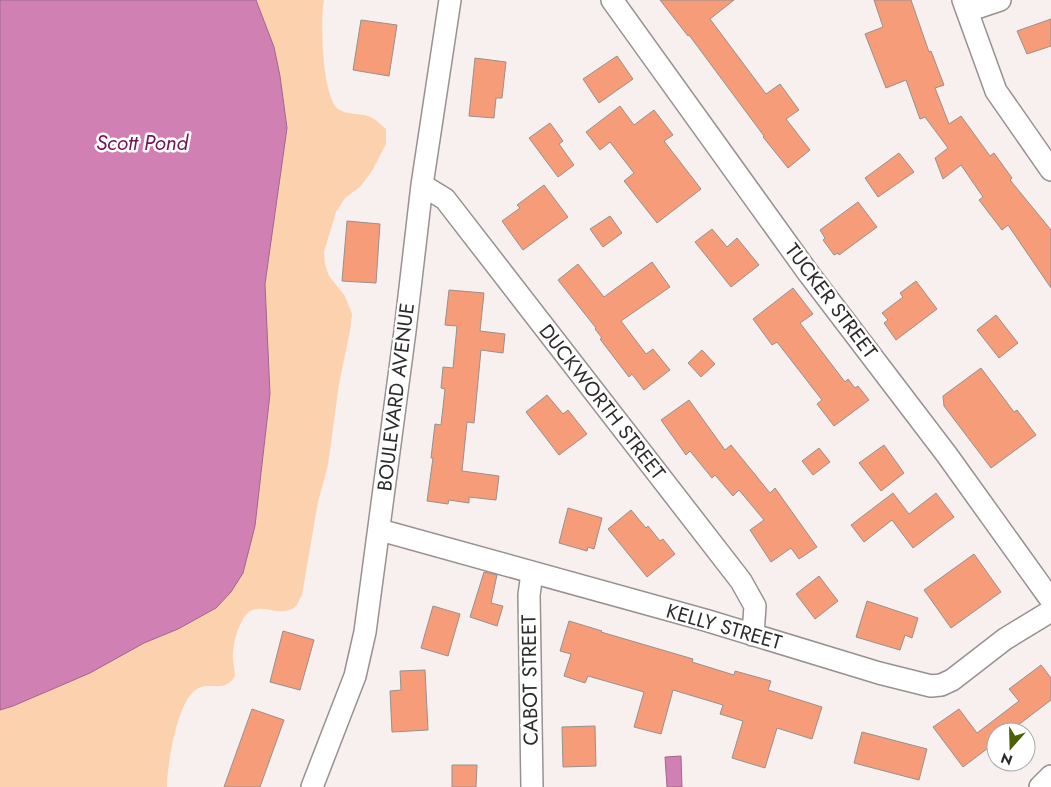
<svg xmlns="http://www.w3.org/2000/svg" width="1051" height="787" viewBox="0 0 1051 787" font-family="Jost,sans-serif">
<style>
.green{fill:#fcd2ae}
.water{fill:#d180b4;stroke:#a0668b}
.building{fill:#f79c78;stroke:#98908d}
.lines{fill:none;stroke-linecap:round;stroke-linejoin:round}
.street-casing{stroke:#999190;stroke-width:24}
.street{stroke:#fff;stroke-width:21}
.labels{text-anchor:middle;dominant-baseline:central;stroke-width:5;stroke-linejoin:round;paint-order:stroke}
.street-label{font-size:20px;fill:#2d2a2a;stroke:#fff}
.water-label{font-size:21px;font-style:italic;fill:#731159;stroke:#fff}
</style>
<rect width="100%" height="100%" fill="#f8efef"/>
<!-- green -->
<path class="green" d="M 256,0 L 324,0 C 320,20 322,96 338,109 C 347,115 359,113 368,116 C 376,119 380,124 386,129 L 386,144 L 372,171 L 360,187 L 345,198 L 336,212 L 324,252 L 325,264 L 329,276 L 345,296 L 352,314 L 350,331 L 339,384 L 328,465 L 318,502 L 302,595 C 300,598 298,603 296,606 C 279,622 254,593 241,623 C 236,633 234,642 233,653 C 232,661 235,669 235,676 C 224,694 210,681 197,689 C 177,700 167,766 167,787 L 0,787 L 0,710 L 13,706 L 144,643 L 178,629 L 255,526 L 270,394 L 265,284 L 287,128 L 280,76 L 274,47 Z"/>
<!-- water -->
<path class="water" d="M 0,0 L 256,0 L 274,47 L 280,76 L 287,128 L 265,284 L 270,394 L 255,526 L 243,573 L 231,592 L 216,608 L 178,629 L 144,643 L 90,673 L 13,706 L 0,710 Z
M 681,756 L 682,787 L 667,787 L 665,757 Z"/>
<!-- building -->
<path class="building" d="M 660,0 L 734,0 L 710,19 L 766,94 L 780,84 L 799,110 L 786,119 L 810,150 L 788,168 L 763,137 L 764,136 L 689,35 L 688,36 Z
M 874,0 L 911,0 L 929,52 L 931,51 L 944,85 L 935,88 L 949,124 L 961,116 L 990,156 L 994,153 L 1012,178 L 1010,180 L 1051,230 L 1051,288 L 1008,225 L 1002,230 L 979,200 L 983,197 L 961,165 L 943,179 L 935,158 L 948,148 L 925,117 L 920,119 L 906,80 L 886,88 L 865,34 L 883,27 Z
M 1051,19 L 1051,46 L 1027,54 L 1017,31 Z
M 361,20 L 397,25 L 389,76 L 353,70 Z
M 617,56 L 633,79 L 599,103 L 583,79 Z
M 475,58 L 506,62 L 502,98 L 496,98 L 494,118 L 469,116 Z
M 620,106 L 634,125 L 654,110 L 673,135 L 664,141 L 701,189 L 657,223 L 624,181 L 634,173 L 610,142 L 600,150 L 586,132 Z
M 550,123 L 563,141 L 559,144 L 574,165 L 558,177 L 529,138 Z
M 899,153 L 914,172 L 878,197 L 865,178 Z
M 544,185 L 568,217 L 523,250 L 502,221 L 520,208 L 517,205 Z
M 858,202 L 877,227 L 839,255 L 838,253 L 834,255 L 823,240 L 825,238 L 820,230 Z
M 610,216 L 622,233 L 603,247 L 590,229 Z
M 347,221 L 380,224 L 376,283 L 342,281 Z
M 712,229 L 727,247 L 737,238 L 759,265 L 731,287 L 695,242 Z
M 652,262 L 670,287 L 621,321 L 646,354 L 653,349 L 670,370 L 644,390 L 632,374 L 629,377 L 600,339 L 602,338 L 595,329 L 596,328 L 558,280 L 578,264 L 604,297 Z
M 916,281 L 937,309 L 896,340 L 884,323 L 888,320 L 882,313 L 903,297 L 900,293 Z
M 793,288 L 813,314 L 800,323 L 845,382 L 848,379 L 855,388 L 858,386 L 869,400 L 834,426 L 817,404 L 822,400 L 777,342 L 772,345 L 753,319 Z
M 449,290 L 484,293 L 480,331 L 505,334 L 503,353 L 481,350 L 474,423 L 467,422 L 462,471 L 499,476 L 496,500 L 469,497 L 469,503 L 449,500 L 448,504 L 427,501 L 433,458 L 431,458 L 435,424 L 441,425 L 445,389 L 441,388 L 443,367 L 453,368 L 457,326 L 445,325 Z
M 996,315 L 1018,343 L 999,358 L 977,330 Z
M 702,350 L 715,364 L 701,377 L 688,363 Z
M 981,368 L 1014,412 L 1017,410 L 1036,435 L 991,468 L 944,406 L 943,396 Z
M 547,395 L 563,414 L 568,410 L 587,434 L 559,455 L 526,412 Z
M 689,400 L 725,450 L 731,445 L 770,493 L 775,488 L 817,547 L 799,559 L 791,548 L 771,562 L 750,530 L 764,520 L 739,490 L 733,496 L 715,475 L 712,478 L 690,451 L 686,455 L 661,420 Z
M 884,445 L 904,473 L 881,491 L 859,463 Z
M 819,448 L 830,462 L 813,475 L 802,461 Z
M 893,493 L 909,514 L 936,493 L 954,517 L 913,548 L 892,520 L 864,542 L 851,525 Z
M 568,508 L 602,518 L 594,549 L 588,547 L 587,551 L 559,543 Z
M 631,510 L 646,528 L 648,526 L 660,541 L 663,539 L 675,554 L 647,577 L 608,529 Z
M 974,554 L 1001,592 L 951,628 L 924,590 Z
M 484,572 L 497,575 L 491,603 L 503,606 L 497,626 L 470,617 Z
M 819,576 L 838,601 L 815,619 L 796,594 Z
M 867,601 L 918,618 L 912,638 L 905,635 L 900,650 L 856,637 Z
M 433,606 L 460,614 L 448,656 L 421,648 Z
M 569,621 L 602,631 L 601,632 L 693,659 L 692,662 L 734,675 L 735,671 L 771,681 L 768,690 L 822,707 L 812,739 L 777,728 L 765,768 L 732,758 L 743,721 L 720,714 L 723,705 L 673,690 L 661,734 L 634,727 L 644,692 L 588,676 L 585,683 L 564,676 L 571,654 L 560,651 Z
M 283,631 L 314,640 L 300,690 L 270,682 Z
M 1041,665 L 1051,678 L 1051,700 L 1009,732 L 996,732 L 996,742 L 963,767 L 933,727 L 959,709 L 977,733 L 1019,701 L 1009,689 Z
M 425,670 L 428,730 L 392,732 L 390,691 L 401,690 L 400,671 Z
M 252,709 L 284,720 L 260,787 L 224,787 Z
M 595,726 L 596,766 L 563,767 L 562,727 Z
M 862,732 L 927,749 L 919,780 L 854,763 Z
M 452,765 L 477,765 L 476,787 L 452,787 Z"/>
<g class="lines">
<!-- street casing -->
<g class="street-casing">
<path id="street" d="M 612,0 L 809,274 L 947,455 L 1051,600
M 963,0 L 996,91 L 1051,170
M 967,11 L 1000,0
M 422,185 L 445,199 L 741,581 L 755,606 L 753,635
M 380,530 L 705,620 L 879,673 L 931,686 L 941,685 L 952,680 L 1005,639 L 1051,611
M 312,787 L 355,676 L 365,632 L 405,331 L 422,185 L 450,0
M 532,787 L 529,595 L 532,573
M 1040,787 L 1051,776"/>
</g>
<!-- street -->
<use href="#street" class="street"/>
</g>
<g class="labels">
<!-- street labels -->
<g class="street-label">
<text transform="translate(831 301) rotate(53)">TUCKER STREET</text>
<text transform="translate(396 397) rotate(-83)">BOULEVARD AVENUE</text>
<text transform="translate(602 402) rotate(52)">DUCKWORTH STREET</text>
<text transform="translate(724 627) rotate(16)">KELLY STREET</text>
<text transform="translate(530 680) rotate(-91)">CABOT STREET</text>
</g>
<!-- water labels -->
<g class="water-label">
<text x="142" y="143">Scott Pond</text>
</g>
</g>
<!-- north arrow -->
<g transform="translate(1011 747) rotate(200)"><circle r="24" fill="#ffffff" stroke="#abaaaa"/>
<path d="M0-4L9 19L0 12L-9 19Z" fill="#4d6005"/>
<text y="-8" font-size="14" font-weight="bold" text-anchor="middle" fill="#2d2a2a">N</text>
</g>
</svg>
